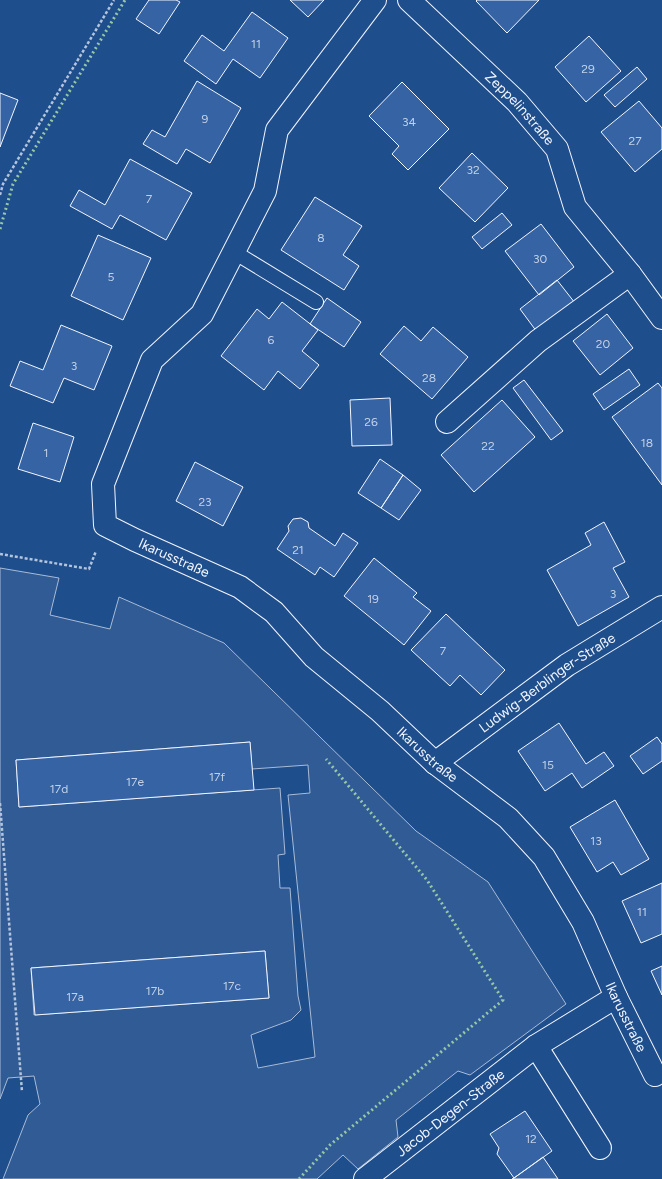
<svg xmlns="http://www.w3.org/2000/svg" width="662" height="1179" viewBox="0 0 662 1179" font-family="Figtree,sans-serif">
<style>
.built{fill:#305b95;stroke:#a8bbd7;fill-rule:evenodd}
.building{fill:#3563a3;stroke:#f2f6ff}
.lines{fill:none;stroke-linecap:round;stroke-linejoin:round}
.service-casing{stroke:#f2f6ff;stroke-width:16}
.minor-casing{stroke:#f2f6ff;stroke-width:24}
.path{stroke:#b3c4dc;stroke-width:2.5;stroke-dasharray:3 2;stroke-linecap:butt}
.service{stroke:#1f4e8c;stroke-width:14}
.minor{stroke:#1f4e8c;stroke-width:22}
.hedge{stroke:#97c8a6;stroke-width:3;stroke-dasharray:2 3;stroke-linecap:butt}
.labels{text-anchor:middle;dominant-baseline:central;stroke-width:3;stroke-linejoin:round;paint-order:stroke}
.number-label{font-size:12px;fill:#c3d1e8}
.street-label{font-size:14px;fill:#f2f6ff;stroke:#1f4e8c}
</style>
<rect width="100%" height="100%" fill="#1f4e8c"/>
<!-- built -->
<path class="built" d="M 0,568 L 59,578 L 50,615 L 110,629 L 119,597 L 224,643 L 416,831 L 488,882 L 566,1004 L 470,1075 L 458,1071 L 396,1120 L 398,1137 L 358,1169 L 343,1155 L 317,1179 L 3,1179 L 28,1115 L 40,1104 L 34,1076 L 8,1078 L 0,1099 ZM 250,742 L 252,769 L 308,765 L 310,793 L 288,795 L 315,1057 L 258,1068 L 251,1035 L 291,1020 L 301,1010 L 298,996 L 290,888 L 280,888 L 278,855 L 285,854 L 280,788 L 19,807 L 16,760 ZM 265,951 L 269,998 L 34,1015 L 31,968 Z"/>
<!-- building -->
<path class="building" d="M 149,0 L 176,0 L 180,2 L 159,34 L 136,19 Z
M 290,0 L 324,0 L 308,17 Z
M 477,0 L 539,0 L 507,33 L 476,1 Z
M 252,12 L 288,38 L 260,78 L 233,59 L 216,84 L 184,61 L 202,35 L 224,51 Z
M 589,36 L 621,71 L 586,102 L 555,67 Z
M 637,67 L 647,79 L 615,107 L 604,95 Z
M 197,81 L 241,108 L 210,163 L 186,149 L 177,164 L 143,144 L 152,130 L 165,137 Z
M 402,82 L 449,129 L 408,170 L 392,154 L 399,146 L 369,116 Z
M 0,93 L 18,100 L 0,147 Z
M 639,101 L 662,128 L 662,149 L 635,172 L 601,132 Z
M 472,153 L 508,188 L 475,222 L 439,188 Z
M 130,159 L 192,193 L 166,240 L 120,215 L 112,229 L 70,206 L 79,190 L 105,205 Z
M 315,197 L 362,226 L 343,255 L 359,266 L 344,290 L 281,250 Z
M 502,213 L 512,225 L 482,249 L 472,237 Z
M 541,224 L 574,267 L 539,295 L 505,251 Z
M 98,235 L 151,258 L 123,320 L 71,296 Z
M 557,280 L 575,303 L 537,332 L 520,309 Z
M 327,298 L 361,322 L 344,347 L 310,324 Z
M 282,302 L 318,330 L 302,351 L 319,365 L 300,389 L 278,371 L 264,390 L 221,356 L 257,309 L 269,319 Z
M 607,314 L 633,348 L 600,375 L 573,341 Z
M 61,325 L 112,346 L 94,390 L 64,378 L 53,403 L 10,386 L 20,361 L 43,370 Z
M 404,326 L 421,341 L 433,327 L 468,357 L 432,399 L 380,354 Z
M 629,369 L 640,385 L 604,410 L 593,394 Z
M 524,380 L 563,431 L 551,440 L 513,388 Z
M 658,383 L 662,388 L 662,485 L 612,417 Z
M 390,398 L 392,445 L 352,446 L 350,400 Z
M 502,400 L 535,437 L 474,492 L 441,455 Z
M 33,423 L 74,437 L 60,482 L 18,469 Z
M 380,459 L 403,475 L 381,508 L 358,493 Z
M 195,462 L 243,487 L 223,526 L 176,501 Z
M 403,475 L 421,490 L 399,520 L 381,508 Z
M 301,518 L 308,522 L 309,528 L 335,546 L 343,533 L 358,543 L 334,577 L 320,567 L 315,575 L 277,549 L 289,531 L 288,526 L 293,519 Z
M 604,522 L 625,562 L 613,568 L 629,597 L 578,626 L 547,570 L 591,545 L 585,533 Z
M 374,558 L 417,593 L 413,597 L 431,611 L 404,645 L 344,596 Z
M 446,614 L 505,670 L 481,695 L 460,675 L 450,686 L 411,650 Z
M 559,723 L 586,764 L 604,752 L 614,766 L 582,788 L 572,773 L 545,791 L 518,751 Z
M 657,737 L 662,744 L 662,761 L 643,774 L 630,756 Z
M 250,742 L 254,790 L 19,807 L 16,760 Z
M 615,800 L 649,859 L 621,875 L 613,862 L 597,872 L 570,827 Z
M 662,883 L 662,934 L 641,943 L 622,901 Z
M 265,951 L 269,998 L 35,1015 L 31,968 Z
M 662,966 L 662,995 L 651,971 Z
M 525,1111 L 552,1151 L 514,1178 L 497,1154 L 499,1148 L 490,1134 Z
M 543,1157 L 558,1179 L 512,1179 L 514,1178 Z"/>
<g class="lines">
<!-- service casing -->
<g class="service-casing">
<path id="service" d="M 234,252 L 316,302"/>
</g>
<!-- minor casing -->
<g class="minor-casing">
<g id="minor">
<path id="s1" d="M 375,0 L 277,130 L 265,191 L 202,314 L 152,360 L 103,484 L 105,525 L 135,540 L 240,587 L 274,612 L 314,657 L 380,711 L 435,763 L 508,818 L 544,857 L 583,922 L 616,997 L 655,1075"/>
<path id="s2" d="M 409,0 L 517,102 L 557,149 L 575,207 L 630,274 L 662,318"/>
<path d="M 447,422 L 538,341 L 630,274"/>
<path id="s3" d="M 435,763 L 567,665 L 662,607"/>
<path d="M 536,1046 L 600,1148"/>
<path id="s4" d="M 365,1179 L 536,1046 L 616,997"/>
</g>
</g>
<!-- path -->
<path class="path" d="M 0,195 L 3,184 L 114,0
M 0,554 L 89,569 L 96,551
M 0,803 L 22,1092"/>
<!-- service -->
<use href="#service" class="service"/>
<!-- minor -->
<use href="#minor" class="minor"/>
<!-- hedge -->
<path class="hedge" d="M 0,229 L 13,184 L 125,0
M 299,1179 L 330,1145 L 503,1000 L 427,880 L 326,759"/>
</g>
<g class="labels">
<!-- number labels -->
<g class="number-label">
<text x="256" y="44">11</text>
<text x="588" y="69">29</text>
<text x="205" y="119">9</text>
<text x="409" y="122">34</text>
<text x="635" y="141">27</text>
<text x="473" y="170">32</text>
<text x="149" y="199">7</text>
<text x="321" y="238">8</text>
<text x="540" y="259">30</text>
<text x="111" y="277">5</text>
<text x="271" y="340">6</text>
<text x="603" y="344">20</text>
<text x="74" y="366">3</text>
<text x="429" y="378">28</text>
<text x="371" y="422">26</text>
<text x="647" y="443">18</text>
<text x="488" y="446">22</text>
<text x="46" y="453">1</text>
<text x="205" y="502">23</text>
<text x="298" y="550">21</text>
<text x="613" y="594">3</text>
<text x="373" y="599">19</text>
<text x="443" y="651">7</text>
<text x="548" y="765">15</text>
<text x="217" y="777">17f</text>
<text x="135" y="782">17e</text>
<text x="59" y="789">17d</text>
<text x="596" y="841">13</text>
<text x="642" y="912">11</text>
<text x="232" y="986">17c</text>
<text x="155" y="991">17b</text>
<text x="75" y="997">17a</text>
<text x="531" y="1139">12</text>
</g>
<!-- street labels -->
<g class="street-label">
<text stroke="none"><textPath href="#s2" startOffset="155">Zeppelinstraße</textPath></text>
<text stroke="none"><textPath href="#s1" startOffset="682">Ikarusstraße</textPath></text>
<text stroke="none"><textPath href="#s3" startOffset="138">Ludwig-Berblinger-Straße</textPath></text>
<text stroke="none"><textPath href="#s1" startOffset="1006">Ikarusstraße</textPath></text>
<text stroke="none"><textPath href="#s1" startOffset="1342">Ikarusstraße</textPath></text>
<text stroke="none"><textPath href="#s4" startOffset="108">Jacob-Degen-Straße</textPath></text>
</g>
</g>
</svg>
